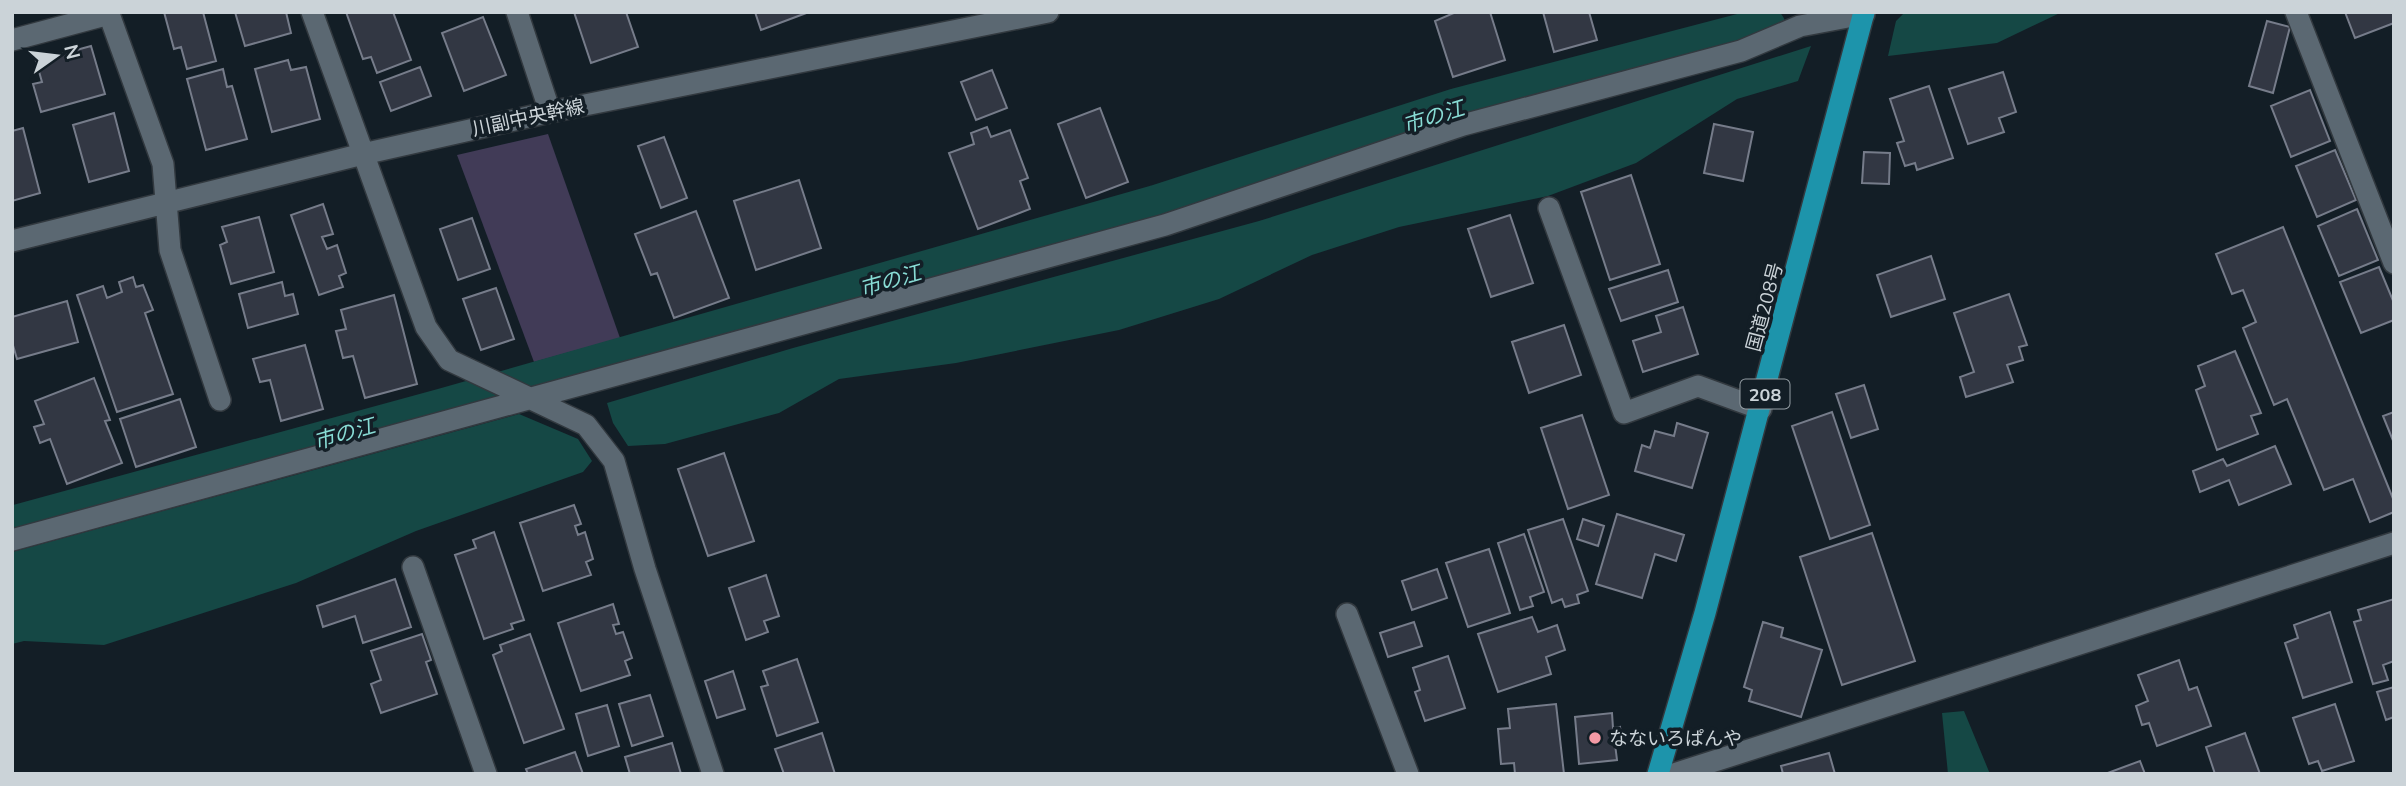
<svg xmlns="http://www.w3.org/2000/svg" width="2406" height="786" viewBox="0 0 2406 786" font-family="Mulish,'Noto Sans JP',sans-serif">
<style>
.green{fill:#413b57}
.water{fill:#154845}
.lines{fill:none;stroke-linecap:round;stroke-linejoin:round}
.canal{stroke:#154845;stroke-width:40}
.building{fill:#323743;stroke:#767c8a;stroke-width:2}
.minor-casing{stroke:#32393f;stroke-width:24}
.highway-casing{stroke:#32393f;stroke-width:24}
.minor{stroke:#5b6872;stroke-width:21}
.highway{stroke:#1d94ab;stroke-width:21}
.poi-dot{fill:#f49aa5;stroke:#131e26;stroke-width:2.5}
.labels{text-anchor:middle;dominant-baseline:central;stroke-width:7;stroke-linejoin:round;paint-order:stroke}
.shield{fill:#131e26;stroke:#949da3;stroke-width:2}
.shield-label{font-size:18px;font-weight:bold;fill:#cbd3d8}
.street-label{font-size:19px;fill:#cbd3d8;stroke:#131e26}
.poi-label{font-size:19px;fill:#cbd3d8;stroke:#131e26;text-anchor:start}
.water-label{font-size:21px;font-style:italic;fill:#88dcd5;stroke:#131e26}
</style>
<rect width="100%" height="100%" fill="#131e26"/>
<!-- green -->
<path class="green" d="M 548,134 L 620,338 L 534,362 L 457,155 Z"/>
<!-- water -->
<path class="water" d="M 1905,12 L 2062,12 L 1997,43 L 1888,56 L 1896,21 Z
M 1811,46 L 1798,81 L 1737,99 L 1636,163 L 1548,196 L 1399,227 L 1312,255 L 1219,299 L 1119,330 L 956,363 L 839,379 L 779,413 L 665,444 L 628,446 L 613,423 L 607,403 L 793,348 L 1259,221 Z
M 519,414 L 578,439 L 592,461 L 583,472 L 416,531 L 296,583 L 104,645 L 24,641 L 12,644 L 12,552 Z
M 1964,711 L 1990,774 L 1948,774 L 1942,713 Z"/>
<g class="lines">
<!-- canal -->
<path class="canal" d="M 12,526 L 444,408 L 1156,205 L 1457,108 L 1766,27"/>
</g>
<!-- building -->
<path class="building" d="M 164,12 L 203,12 L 216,61 L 187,69 L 181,47 L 174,49 Z
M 235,12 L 286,12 L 291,33 L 245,46 Z
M 346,12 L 393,12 L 411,60 L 377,73 L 371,57 L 363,59 Z
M 574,12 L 626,12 L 638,47 L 591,63 Z
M 755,12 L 809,12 L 761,30 Z
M 1456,12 L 1490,12 L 1505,60 L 1453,77 L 1435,21 Z
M 1543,12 L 1589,12 L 1597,40 L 1554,52 Z
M 2345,12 L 2394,12 L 2394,23 L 2355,38 Z
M 483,17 L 506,75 L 464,91 L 442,33 Z
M 2267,21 L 2290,27 L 2273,93 L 2249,86 Z
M 91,46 L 105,94 L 41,112 L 33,84 L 42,82 L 36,61 Z
M 288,60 L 291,70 L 306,67 L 320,119 L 272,132 L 255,69 Z
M 420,67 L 431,96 L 391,111 L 380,82 Z
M 223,69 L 227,87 L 232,86 L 247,139 L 206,150 L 187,79 Z
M 992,70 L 1007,108 L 976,120 L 961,82 Z
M 2003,72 L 2016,112 L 1999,118 L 2004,132 L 1968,144 L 1949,89 Z
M 1929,86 L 1953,158 L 1917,170 L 1915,163 L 1905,166 L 1897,143 L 1904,141 L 1890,99 Z
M 2310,90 L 2330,141 L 2291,157 L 2271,106 Z
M 1100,108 L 1128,182 L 1086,198 L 1058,124 Z
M 114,113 L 129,171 L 89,182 L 73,125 Z
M 1714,124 L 1753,132 L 1743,181 L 1704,173 Z
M 987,127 L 991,137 L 1010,130 L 1028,178 L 1020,181 L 1030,209 L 978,229 L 949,153 L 974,144 L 971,133 Z
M 23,128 L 40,193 L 12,201 L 12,131 Z
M 664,137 L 687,198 L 661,208 L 638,146 Z
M 2335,150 L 2356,200 L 2317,217 L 2296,166 Z
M 1864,152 L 1890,153 L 1889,184 L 1862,183 Z
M 1631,175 L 1660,264 L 1610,280 L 1581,192 Z
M 799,180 L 821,248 L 756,270 L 734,201 Z
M 323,204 L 333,234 L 322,237 L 327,249 L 337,245 L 346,273 L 339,276 L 343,287 L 319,295 L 291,215 Z
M 2357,209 L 2378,260 L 2339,276 L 2318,226 Z
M 696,211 L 729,298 L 674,318 L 657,273 L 651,275 L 635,234 Z
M 1510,215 L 1533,283 L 1491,297 L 1468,229 Z
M 259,217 L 274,272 L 231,284 L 220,245 L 227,242 L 222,227 Z
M 472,218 L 490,269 L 458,280 L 440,229 Z
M 2283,227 L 2394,501 L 2394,512 L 2370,522 L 2353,479 L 2324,490 L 2287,399 L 2274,405 L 2243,328 L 2256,322 L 2243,290 L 2232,294 L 2216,254 Z
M 1931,256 L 1945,299 L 1891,317 L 1877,275 Z
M 2379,267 L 2394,303 L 2394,320 L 2361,333 L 2340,282 Z
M 1668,270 L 1678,302 L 1621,321 L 1609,289 Z
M 133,277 L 136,287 L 143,285 L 153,310 L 145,313 L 173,394 L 117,412 L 77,295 L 103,286 L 107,298 L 122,292 L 119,282 Z
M 282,282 L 285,296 L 293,294 L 298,314 L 248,328 L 239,294 Z
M 496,288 L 514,339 L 481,350 L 463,299 Z
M 2009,294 L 2027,345 L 2019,347 L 2023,360 L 2007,365 L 2013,382 L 1966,397 L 1960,377 L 1974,372 L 1954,313 Z
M 394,295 L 417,384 L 365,398 L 353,356 L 343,358 L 336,331 L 346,329 L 341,310 Z
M 67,301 L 78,342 L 17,359 L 12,342 L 12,317 Z
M 1683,307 L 1698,354 L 1643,372 L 1633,341 L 1661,332 L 1656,316 Z
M 1564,325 L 1581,375 L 1529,393 L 1512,342 Z
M 305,345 L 323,409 L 281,421 L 270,380 L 260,382 L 253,359 Z
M 2235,351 L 2261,413 L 2251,416 L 2258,434 L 2217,450 L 2196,390 L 2205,386 L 2198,366 Z
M 94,378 L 110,420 L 105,421 L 122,463 L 67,484 L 50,439 L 40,443 L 34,427 L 44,424 L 35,401 Z
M 1864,385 L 1878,429 L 1851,438 L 1836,394 Z
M 180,399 L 196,447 L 136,467 L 120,419 Z
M 1832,412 L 1870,525 L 1830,539 L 1792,426 Z
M 2394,412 L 2394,443 L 2383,416 Z
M 1582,415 L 1609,495 L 1568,509 L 1541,428 Z
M 1677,423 L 1708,433 L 1692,488 L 1635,471 L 1642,445 L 1650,448 L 1655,431 L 1674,436 Z
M 2275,446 L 2291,484 L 2239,505 L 2229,480 L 2200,492 L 2193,471 L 2223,459 L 2227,466 Z
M 724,453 L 754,541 L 708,556 L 678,469 Z
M 574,505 L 581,524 L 575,526 L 578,535 L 585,532 L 593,559 L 586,562 L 591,575 L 543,591 L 520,523 Z
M 1617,514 L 1684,535 L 1676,561 L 1655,554 L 1642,598 L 1596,584 Z
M 1563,519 L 1588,591 L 1577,595 L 1579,603 L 1565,607 L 1562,599 L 1552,603 L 1528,530 Z
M 1583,519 L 1604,526 L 1598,546 L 1577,539 Z
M 494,532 L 524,620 L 511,624 L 513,629 L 484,639 L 455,555 L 476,548 L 473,540 Z
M 1872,533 L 1915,661 L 1842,685 L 1800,557 Z
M 1524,534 L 1544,592 L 1530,597 L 1533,606 L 1520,610 L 1498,543 Z
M 1489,549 L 1510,613 L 1468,627 L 1446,563 Z
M 1437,569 L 1447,598 L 1412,610 L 1402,581 Z
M 766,575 L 779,616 L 764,621 L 768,632 L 746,640 L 729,588 Z
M 395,579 L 411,627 L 363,643 L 355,616 L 323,627 L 317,606 Z
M 2394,599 L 2394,661 L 2383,665 L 2388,680 L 2373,684 L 2354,622 L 2361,620 L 2358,610 Z
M 613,604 L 619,624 L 613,625 L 616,634 L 623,632 L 632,658 L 625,661 L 630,675 L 581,691 L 558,623 Z
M 2330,612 L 2352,682 L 2303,698 L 2285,643 L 2298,638 L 2294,625 Z
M 1532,617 L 1538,632 L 1557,625 L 1565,650 L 1546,657 L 1551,674 L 1498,692 L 1478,634 Z
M 1414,622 L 1422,646 L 1388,657 L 1380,633 Z
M 1763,622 L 1783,628 L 1781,637 L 1822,650 L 1801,717 L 1749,701 L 1752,690 L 1744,687 Z
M 422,634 L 431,660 L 426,662 L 437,694 L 381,713 L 371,684 L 381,680 L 371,651 Z
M 530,634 L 564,729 L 524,743 L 493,655 L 502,651 L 500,645 Z
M 1448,656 L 1465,708 L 1425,721 L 1415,692 L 1420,690 L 1413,668 Z
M 797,659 L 818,722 L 777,736 L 761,687 L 768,685 L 763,671 Z
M 2179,660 L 2189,690 L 2197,687 L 2211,726 L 2157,746 L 2149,723 L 2142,725 L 2136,706 L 2148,701 L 2138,675 Z
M 733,671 L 745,709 L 717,718 L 705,681 Z
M 2394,687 L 2394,717 L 2386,720 L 2377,692 Z
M 650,695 L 663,736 L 632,746 L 619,704 Z
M 1556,704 L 1564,774 L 1515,774 L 1514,763 L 1501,764 L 1498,729 L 1510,728 L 1508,709 Z
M 2335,704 L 2354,761 L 2322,771 L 2318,761 L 2309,764 L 2293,718 Z
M 607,705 L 619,746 L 588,756 L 576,714 Z
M 1612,713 L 1613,728 L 1620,727 L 1622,744 L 1615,744 L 1617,760 L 1579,764 L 1575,717 Z
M 822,733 L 835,774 L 784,774 L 775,749 Z
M 2245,733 L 2260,774 L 2215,774 L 2206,747 Z
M 672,743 L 681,774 L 630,774 L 625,757 Z
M 575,752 L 583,774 L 528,774 L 526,769 Z
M 1829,753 L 1835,774 L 1783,774 L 1781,766 Z
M 2140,761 L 2145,774 L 2105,774 Z"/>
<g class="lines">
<!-- minor casing -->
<g class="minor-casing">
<path id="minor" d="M 312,12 L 426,327 L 449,360 L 586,425 L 614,461 L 645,569 L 713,774
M 517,12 L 550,112
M 2296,12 L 2394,263
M 12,40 L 109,14 L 163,164 L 170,250 L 220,400
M 1549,208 L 1624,413 L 1698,386 L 1761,409
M 12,241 L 363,154 L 550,112 L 1048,12
M 12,540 L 1165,225 L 1463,125 L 1741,51 L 1800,26 L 1864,14
M 413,567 L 486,774
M 1347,614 L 1408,774
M 1674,774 L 2394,543"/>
</g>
<!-- highway casing -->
<g class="highway-casing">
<path id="highway" d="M 1658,774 L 1705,613 L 1864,12"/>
</g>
<!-- minor -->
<use href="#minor" class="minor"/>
<!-- highway -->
<use href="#highway" class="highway"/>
</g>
<!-- markers -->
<circle class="poi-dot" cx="1595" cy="738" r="7"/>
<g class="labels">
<!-- shield labels -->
<rect class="shield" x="1740.5" y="379.5" width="49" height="29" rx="5"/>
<g class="shield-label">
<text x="1765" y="394">208</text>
</g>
<!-- street labels -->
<g class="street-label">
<text transform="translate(528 117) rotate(-12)">川副中央幹線</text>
<text transform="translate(1764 307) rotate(-75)">国道208号</text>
</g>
<!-- poi labels -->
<g class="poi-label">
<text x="1609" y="738">なないろぱんや</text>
</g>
<!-- water labels -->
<g class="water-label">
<text transform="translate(1433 116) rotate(-17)">市の江</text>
<text transform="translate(890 280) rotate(-16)">市の江</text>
<text transform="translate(344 433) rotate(-16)">市の江</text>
</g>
</g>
<!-- border -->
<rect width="2406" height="786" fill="none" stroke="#cbd3d8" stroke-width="28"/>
<!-- north arrow -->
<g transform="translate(56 56) rotate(76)" stroke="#131e26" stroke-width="5" paint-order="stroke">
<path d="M0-5L12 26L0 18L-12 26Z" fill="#cbd3d8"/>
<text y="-10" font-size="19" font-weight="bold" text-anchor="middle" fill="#cbd3d8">N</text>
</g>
</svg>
